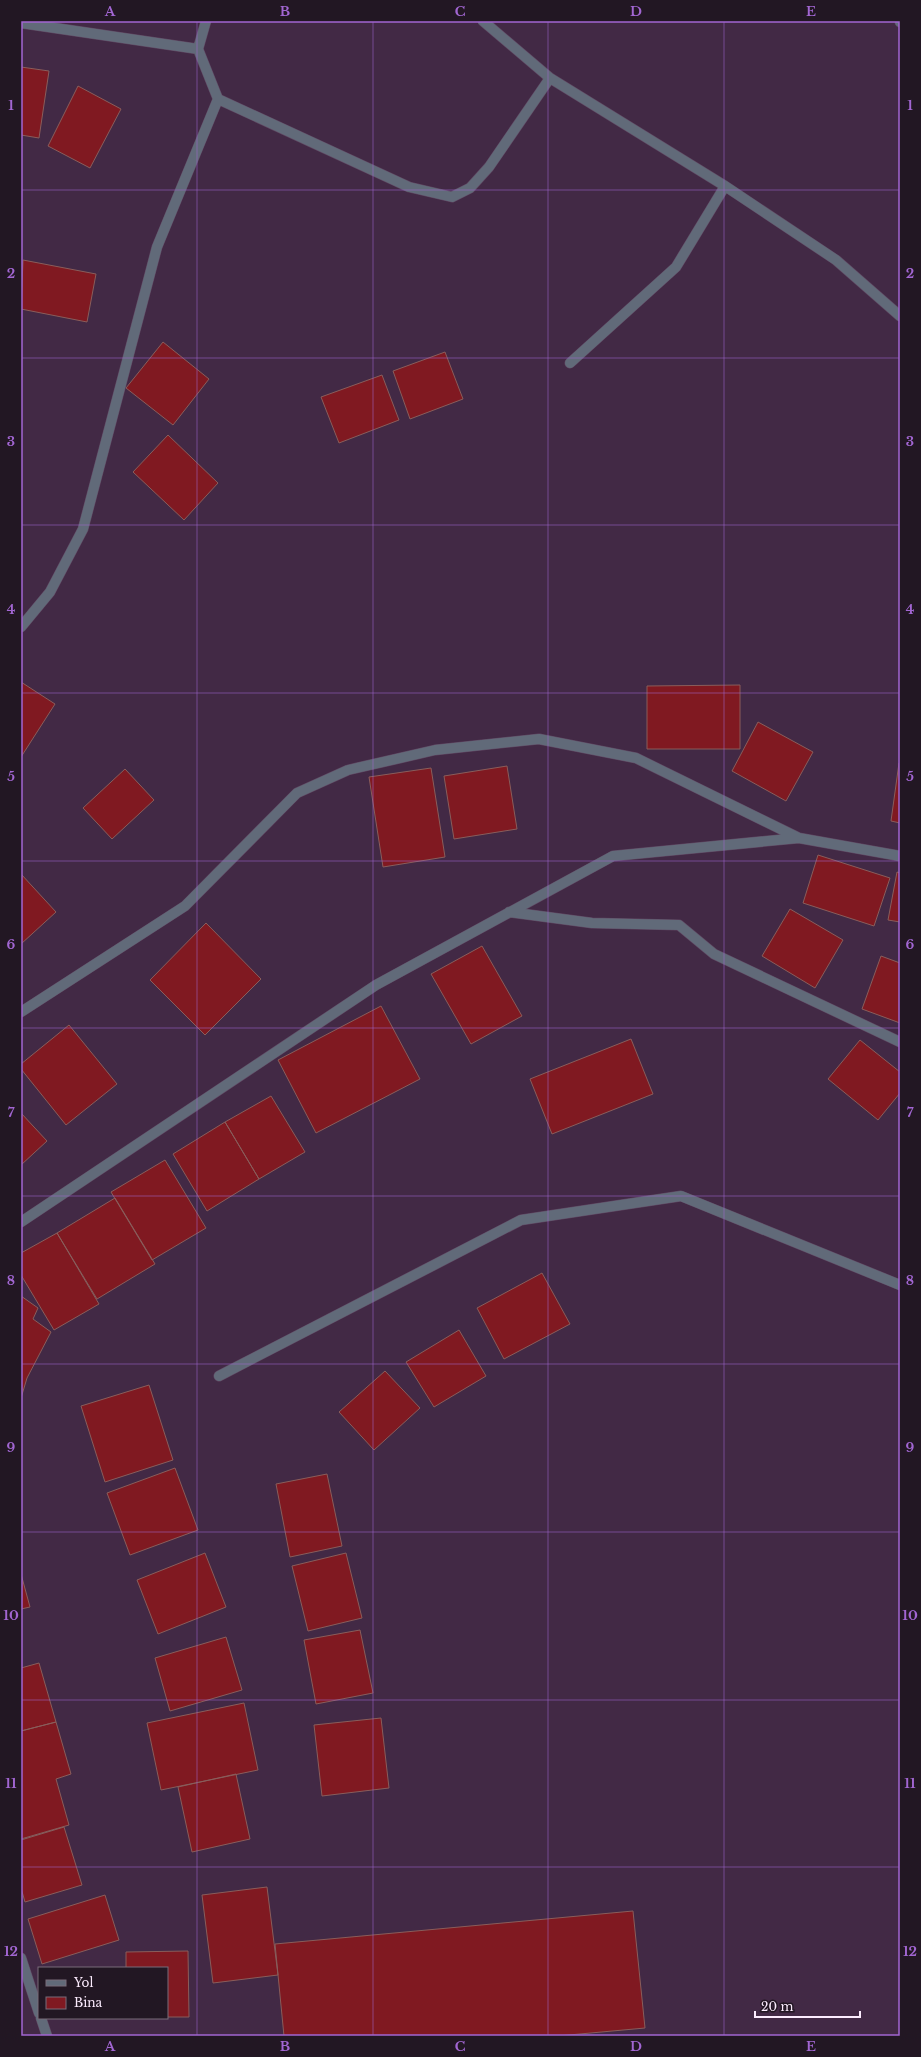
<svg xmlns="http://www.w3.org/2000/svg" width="921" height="2057" viewBox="0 0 921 2057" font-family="'Libre Baskerville',serif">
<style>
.building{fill:#801921;stroke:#895d5b}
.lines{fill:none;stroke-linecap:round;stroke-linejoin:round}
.street-casing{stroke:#604863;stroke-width:11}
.street{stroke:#616a79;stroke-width:10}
.grid{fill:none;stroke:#a266d2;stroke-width:1;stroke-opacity:0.55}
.neatline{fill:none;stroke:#a266d2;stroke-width:1.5}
.grid-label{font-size:13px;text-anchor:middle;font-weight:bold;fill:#a266d2}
</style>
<rect width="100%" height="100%" fill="#422945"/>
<!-- building -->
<path class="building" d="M 21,67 L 49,71 L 39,138 L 21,135 Z
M 78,86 L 121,109 L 90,168 L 48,146 Z
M 23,260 L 96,274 L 87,322 L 21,309 Z
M 163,342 L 209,379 L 173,425 L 126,388 Z
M 445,352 L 463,399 L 410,419 L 393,371 Z
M 382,375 L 399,420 L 339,443 L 321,397 Z
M 168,435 L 218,483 L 184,520 L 133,472 Z
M 21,682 L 55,704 L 21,757 Z
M 740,685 L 740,749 L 647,749 L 647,686 Z
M 758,722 L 813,752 L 786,801 L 732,771 Z
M 899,763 L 900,764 L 900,823 L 891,821 Z
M 507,766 L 517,829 L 454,839 L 444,776 Z
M 431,768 L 445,857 L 383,867 L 369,777 Z
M 125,769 L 154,800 L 112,839 L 83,808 Z
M 818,855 L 890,878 L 874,926 L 803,903 Z
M 897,872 L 900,873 L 900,922 L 888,920 Z
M 21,874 L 56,912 L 21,944 Z
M 790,909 L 843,940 L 815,988 L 762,956 Z
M 206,923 L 261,979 L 205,1035 L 150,980 Z
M 482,946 L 522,1016 L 471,1044 L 431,974 Z
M 881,956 L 900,963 L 900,1023 L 862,1009 Z
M 381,1006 L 420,1079 L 316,1133 L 278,1060 Z
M 69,1025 L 117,1084 L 66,1125 L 21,1069 L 21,1064 Z
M 631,1039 L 653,1094 L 552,1134 L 530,1079 Z
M 860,1040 L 900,1072 L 900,1093 L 878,1120 L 828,1079 Z
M 271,1096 L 305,1152 L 259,1179 L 225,1122 Z
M 21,1113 L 47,1141 L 21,1165 Z
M 225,1122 L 259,1179 L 207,1211 L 173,1154 Z
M 165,1160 L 206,1228 L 152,1260 L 111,1192 Z
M 115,1198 L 155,1264 L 97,1299 L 57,1233 Z
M 57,1233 L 99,1304 L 54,1330 L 21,1275 L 21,1253 Z
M 542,1273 L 570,1324 L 504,1359 L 477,1308 Z
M 21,1296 L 38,1308 L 33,1319 L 51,1332 L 27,1378 L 21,1398 Z
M 459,1330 L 486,1376 L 434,1407 L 406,1362 Z
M 385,1371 L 420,1408 L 374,1450 L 339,1412 Z
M 149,1385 L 173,1460 L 105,1482 L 81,1406 Z
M 175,1468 L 198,1530 L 130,1555 L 107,1493 Z
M 327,1474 L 342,1546 L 290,1557 L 276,1484 Z
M 205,1553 L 226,1607 L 158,1634 L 137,1580 Z
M 346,1553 L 362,1618 L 308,1631 L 292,1566 Z
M 21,1574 L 30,1607 L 21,1609 Z
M 360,1630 L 373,1693 L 316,1704 L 304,1640 Z
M 226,1637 L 242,1690 L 170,1711 L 155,1658 Z
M 39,1663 L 56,1722 L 21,1731 L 21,1668 Z
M 244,1703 L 258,1770 L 161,1790 L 147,1723 Z
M 381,1718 L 389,1788 L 322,1796 L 314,1725 Z
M 56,1722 L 71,1774 L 56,1779 L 69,1825 L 21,1839 L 21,1731 Z
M 236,1774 L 250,1839 L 192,1852 L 178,1787 Z
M 64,1827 L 82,1885 L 25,1902 L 21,1888 L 21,1840 Z
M 267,1887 L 278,1975 L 213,1983 L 202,1895 Z
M 105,1895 L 119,1940 L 42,1964 L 28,1919 Z
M 633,1911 L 645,2028 L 558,2036 L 284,2036 L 275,1944 Z
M 188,1951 L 189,2017 L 167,2017 L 167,1968 L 126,1968 L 126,1952 Z"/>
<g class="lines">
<!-- street casing -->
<g class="street-casing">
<path id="street" d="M 483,21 L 550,78 L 725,186 L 836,260 L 900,316
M 900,21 L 900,22
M 21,23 L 198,49
M 218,99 L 409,187 L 452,197 L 470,188 L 489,167 L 550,78
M 570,363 L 676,267 L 725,186
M 21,627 L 50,592 L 83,529 L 157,247 L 218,99 L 198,49 L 206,21
M 509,912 L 592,923 L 679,925 L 714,954 L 900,1042
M 21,1012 L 185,906 L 297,793 L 348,770 L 435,750 L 539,739 L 636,758 L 799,838
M 21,1222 L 376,985 L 613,856 L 799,838 L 900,856
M 219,1376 L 521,1220 L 681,1196 L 900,1285
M 21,1958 L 39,2013
M 41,2018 L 47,2036"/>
</g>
<!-- street -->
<use href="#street" class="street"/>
</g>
<!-- grid -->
<path class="grid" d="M 197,21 L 197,2036M 373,21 L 373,2036M 548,21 L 548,2036M 724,21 L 724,2036M 21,190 L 900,190M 21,358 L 900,358M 21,525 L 900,525M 21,693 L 900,693M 21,861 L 900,861M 21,1028 L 900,1028M 21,1196 L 900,1196M 21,1364 L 900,1364M 21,1532 L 900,1532M 21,1700 L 900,1700M 21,1867 L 900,1867"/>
<!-- border -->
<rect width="921" height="2057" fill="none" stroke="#221723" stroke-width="44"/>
<!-- legend -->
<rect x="38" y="1967" width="130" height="52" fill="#221723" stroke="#796c7b"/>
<rect x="46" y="1980" width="20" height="6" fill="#616a79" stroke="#796c7b"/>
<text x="74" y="1987" font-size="12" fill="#fcecfe">Yol</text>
<rect x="46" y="1997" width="20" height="12" fill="#801921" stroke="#796c7b"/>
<text x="74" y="2007" font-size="12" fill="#fcecfe">Bina</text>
<!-- scale -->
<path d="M755 2011v6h105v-6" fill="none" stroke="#fcecfe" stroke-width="2"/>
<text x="761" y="2011" font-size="12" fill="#fcecfe" stroke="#221723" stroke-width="3" paint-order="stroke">20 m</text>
<rect x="22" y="22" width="877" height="2013" class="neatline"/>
<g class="grid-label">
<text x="110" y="16">A</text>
<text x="285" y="16">B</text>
<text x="460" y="16">C</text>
<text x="636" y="16">D</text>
<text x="811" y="16">E</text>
<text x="11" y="110">1</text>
<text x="910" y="110">1</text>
<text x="11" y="278">2</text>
<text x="910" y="278">2</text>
<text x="11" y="446">3</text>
<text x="910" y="446">3</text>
<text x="11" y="614">4</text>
<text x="910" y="614">4</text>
<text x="11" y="781">5</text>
<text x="910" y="781">5</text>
<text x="11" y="949">6</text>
<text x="910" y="949">6</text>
<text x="11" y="1117">7</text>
<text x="910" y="1117">7</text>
<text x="11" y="1285">8</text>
<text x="910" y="1285">8</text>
<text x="11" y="1452">9</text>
<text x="910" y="1452">9</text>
<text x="11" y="1620">10</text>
<text x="910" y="1620">10</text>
<text x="11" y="1788">11</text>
<text x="910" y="1788">11</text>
<text x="11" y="1956">12</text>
<text x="910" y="1956">12</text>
<text x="110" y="2051">A</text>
<text x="285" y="2051">B</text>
<text x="460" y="2051">C</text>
<text x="636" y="2051">D</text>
<text x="811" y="2051">E</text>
</g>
</svg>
